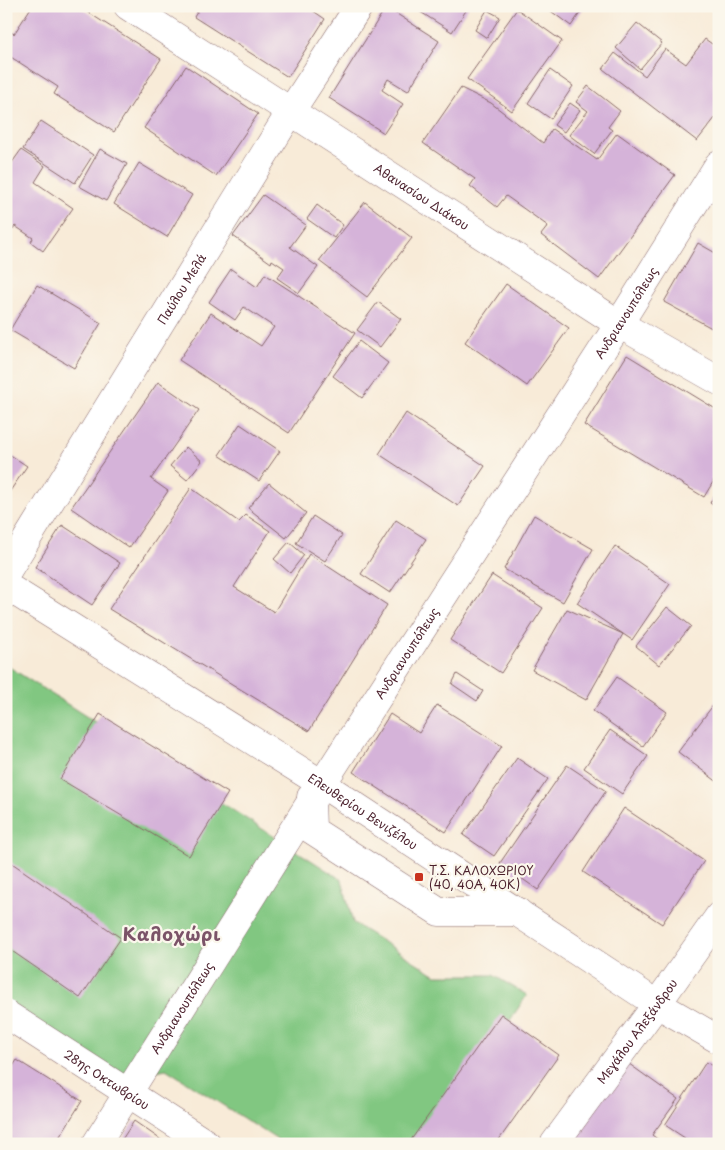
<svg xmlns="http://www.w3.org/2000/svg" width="725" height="1150" viewBox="0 0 725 1150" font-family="'Playpen Sans',sans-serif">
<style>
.green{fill:#81c781;stroke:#667356}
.building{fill:#d5b3d9}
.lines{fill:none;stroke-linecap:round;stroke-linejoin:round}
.minor-casing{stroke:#876668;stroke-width:29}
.major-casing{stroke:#876668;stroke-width:29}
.minor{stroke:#fff;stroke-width:28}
.major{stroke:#fff;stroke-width:28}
.poi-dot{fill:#c8321e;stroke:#fbf7ec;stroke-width:2}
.labels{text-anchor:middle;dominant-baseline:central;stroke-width:4.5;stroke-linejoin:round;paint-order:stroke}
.street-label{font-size:12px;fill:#4a1f2b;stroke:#fbf7ec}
.poi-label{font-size:12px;fill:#4a1f2b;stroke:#fbf7ec;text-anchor:start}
.district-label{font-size:18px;font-weight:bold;letter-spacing:1px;fill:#7b5368;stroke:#fbf7ec}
</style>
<rect width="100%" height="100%" fill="#fbf7ec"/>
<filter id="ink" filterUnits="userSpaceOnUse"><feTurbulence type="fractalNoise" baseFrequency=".02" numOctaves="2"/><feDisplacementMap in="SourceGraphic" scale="10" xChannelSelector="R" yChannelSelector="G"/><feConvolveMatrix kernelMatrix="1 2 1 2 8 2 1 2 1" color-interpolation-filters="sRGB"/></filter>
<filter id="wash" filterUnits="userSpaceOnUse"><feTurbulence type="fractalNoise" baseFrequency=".0096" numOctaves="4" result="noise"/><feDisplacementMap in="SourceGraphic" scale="20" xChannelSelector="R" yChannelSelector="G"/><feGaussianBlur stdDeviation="1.12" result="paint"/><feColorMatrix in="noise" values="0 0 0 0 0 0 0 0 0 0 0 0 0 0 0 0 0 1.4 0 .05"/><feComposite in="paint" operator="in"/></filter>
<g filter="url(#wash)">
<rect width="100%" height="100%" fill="#f8ebd8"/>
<!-- green -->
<path class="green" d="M 6,665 L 342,880 L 353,923 L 436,975 L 493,975 L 527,995 L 427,1144 L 284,1144 L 166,1069 L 121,1078 L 6,1009 Z"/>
<g id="blocks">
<!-- building -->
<path class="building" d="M 32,6 L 78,6 L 161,59 L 114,132 L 54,94 L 58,87 L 6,54 L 6,29 L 14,34 Z
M 201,6 L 306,6 L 325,19 L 288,77 L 194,17 Z
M 411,6 L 469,6 L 452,32 Z
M 544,6 L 585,6 L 571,26 Z
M 386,7 L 439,41 L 408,91 L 388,79 L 382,90 L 403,104 L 384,133 L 329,98 Z
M 517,9 L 562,41 L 512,111 L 467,79 Z
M 487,10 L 500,17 L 487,38 L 475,30 Z
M 637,23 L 662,43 L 640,69 L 616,48 Z
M 705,39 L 719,49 L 719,113 L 697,141 L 603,69 L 615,53 L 645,76 L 665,49 L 686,64 Z
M 186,66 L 258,114 L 216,176 L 144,128 Z
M 550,70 L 573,86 L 551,119 L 528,103 Z
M 588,86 L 620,111 L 608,127 L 612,130 L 594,154 L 569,135 L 588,111 L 576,102 Z
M 461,88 L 491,103 L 543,143 L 552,129 L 597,160 L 617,133 L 675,175 L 599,279 L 541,235 L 548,226 L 506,196 L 497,207 L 470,186 L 475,179 L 423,143 Z
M 570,103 L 580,110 L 564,132 L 554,125 Z
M 41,121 L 93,155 L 75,183 L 23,149 Z
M 100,149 L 127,164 L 106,201 L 79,186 Z
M 21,150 L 45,166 L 35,182 L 73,208 L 43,251 L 31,242 L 33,238 L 15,226 L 12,230 L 6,226 L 8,204 L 6,203 L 6,171 Z
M 139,163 L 192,195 L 167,237 L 114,204 Z
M 263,195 L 306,225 L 290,247 L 318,267 L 299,293 L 277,278 L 284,268 L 272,260 L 271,263 L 233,236 Z
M 365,202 L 412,238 L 367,297 L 319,261 Z
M 317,205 L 343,225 L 334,238 L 307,219 Z
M 698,243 L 719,255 L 719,332 L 664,302 Z
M 231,269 L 257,287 L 265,274 L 355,333 L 289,433 L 179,360 L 211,313 L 261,346 L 274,327 L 244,307 L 235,320 L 209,302 Z
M 506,284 L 569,328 L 527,386 L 465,342 Z
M 37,285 L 101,323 L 74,368 L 10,330 Z
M 378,302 L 401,319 L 380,347 L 357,330 Z
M 359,341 L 388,363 L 362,398 L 333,376 Z
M 627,355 L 719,411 L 719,472 L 704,497 L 584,425 Z
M 158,382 L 199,410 L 151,479 L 168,491 L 129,548 L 71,508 Z
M 406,413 L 485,466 L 458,506 L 379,454 Z
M 240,424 L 280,451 L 259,481 L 219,455 Z
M 186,447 L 202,461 L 187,480 L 170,466 Z
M 6,452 L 27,466 L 6,497 Z
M 269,483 L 306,513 L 286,538 L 248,508 Z
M 191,488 L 239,522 L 246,515 L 270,531 L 234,587 L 274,612 L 309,554 L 387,605 L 309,731 L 109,609 Z
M 719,488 L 719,509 L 710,503 Z
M 534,515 L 593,549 L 563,602 L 504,569 Z
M 313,516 L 342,535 L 325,561 L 296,543 Z
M 396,520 L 426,539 L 390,593 L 361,574 Z
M 62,525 L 120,563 L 92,605 L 35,567 Z
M 289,542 L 304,555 L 290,573 L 274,559 Z
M 615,546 L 670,584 L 632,640 L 577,603 Z
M 492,575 L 543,608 L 501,673 L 450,640 Z
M 667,607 L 691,626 L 659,665 L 636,646 Z
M 567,609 L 623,634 L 586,700 L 532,670 Z
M 457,674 L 483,691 L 477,701 L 452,684 Z
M 617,677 L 667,712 L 643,746 L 593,711 Z
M 717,700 L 719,702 L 719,783 L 678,752 Z
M 437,705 L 502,746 L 446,832 L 353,772 L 390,714 L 419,733 Z
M 100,714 L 228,793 L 189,856 L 60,779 Z
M 610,730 L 648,756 L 622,794 L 584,768 Z
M 517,758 L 548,779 L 494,856 L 463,835 Z
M 567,765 L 606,791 L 538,890 L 500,863 Z
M 624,808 L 704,861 L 662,924 L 583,872 Z
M 6,859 L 121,938 L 80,998 L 6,947 Z
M 501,1014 L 559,1055 L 496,1144 L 408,1144 Z
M 17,1060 L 82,1101 L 55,1144 L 6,1144 L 6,1077 Z
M 625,1061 L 678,1099 L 652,1135 L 664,1144 L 566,1144 Z
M 706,1062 L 719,1070 L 719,1144 L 694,1144 L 665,1125 Z
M 134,1121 L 167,1144 L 119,1144 Z"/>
</g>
</g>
<g filter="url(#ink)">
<use href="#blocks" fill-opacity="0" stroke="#876668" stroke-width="1"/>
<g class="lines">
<!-- minor casing -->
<g class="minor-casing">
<g id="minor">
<path id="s1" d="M 128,6 L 619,324 L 719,381"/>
<path id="s2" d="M 6,573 L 291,111 L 359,6"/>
<path d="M 311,797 L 312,830 L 439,912 L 518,912"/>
<path id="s3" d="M 96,1144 L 322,784 L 619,324 L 719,164"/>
<path id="s4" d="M 554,1144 L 657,1004 L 719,916"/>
</g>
</g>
<!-- major casing -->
<g class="major-casing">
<g id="major">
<path id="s5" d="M 6,586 L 322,784 L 657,1004 L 719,1040"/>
<path id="s6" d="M 6,1014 L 207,1144"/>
</g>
</g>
<!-- minor -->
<use href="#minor" class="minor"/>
<!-- major -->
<use href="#major" class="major"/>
</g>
</g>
<!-- markers -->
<rect class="poi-dot" x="414" y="872" width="10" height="10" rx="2.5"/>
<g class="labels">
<!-- street labels -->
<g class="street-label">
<text stroke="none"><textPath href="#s1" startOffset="350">Αθανασίου Διάκου</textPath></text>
<text stroke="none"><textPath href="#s2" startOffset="334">Παύλου Μελά</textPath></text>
<text stroke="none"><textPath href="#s3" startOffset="986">Ανδριανουπόλεως</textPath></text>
<text stroke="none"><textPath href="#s3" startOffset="581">Ανδριανουπόλεως</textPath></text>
<text stroke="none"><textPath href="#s5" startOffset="422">Ελευθερίου Βενιζέλου</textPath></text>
<text stroke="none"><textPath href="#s3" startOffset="161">Ανδριανουπόλεως</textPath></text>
<text stroke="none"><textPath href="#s4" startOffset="140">Μεγάλου Αλεξάνδρου</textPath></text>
<text stroke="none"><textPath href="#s6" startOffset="120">28ης Οκτωβρίου</textPath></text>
</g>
<!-- poi labels -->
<g class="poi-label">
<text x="429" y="870">Τ.Σ. ΚΑΛΟΧΩΡΙΟΥ<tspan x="429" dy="14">(40, 40Α, 40Κ)</tspan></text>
</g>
<!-- district labels -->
<g class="district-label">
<text x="172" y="933">Καλοχώρι</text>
</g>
</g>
<!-- margin -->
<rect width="725" height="1150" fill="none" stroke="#fbf7ec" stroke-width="25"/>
</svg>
